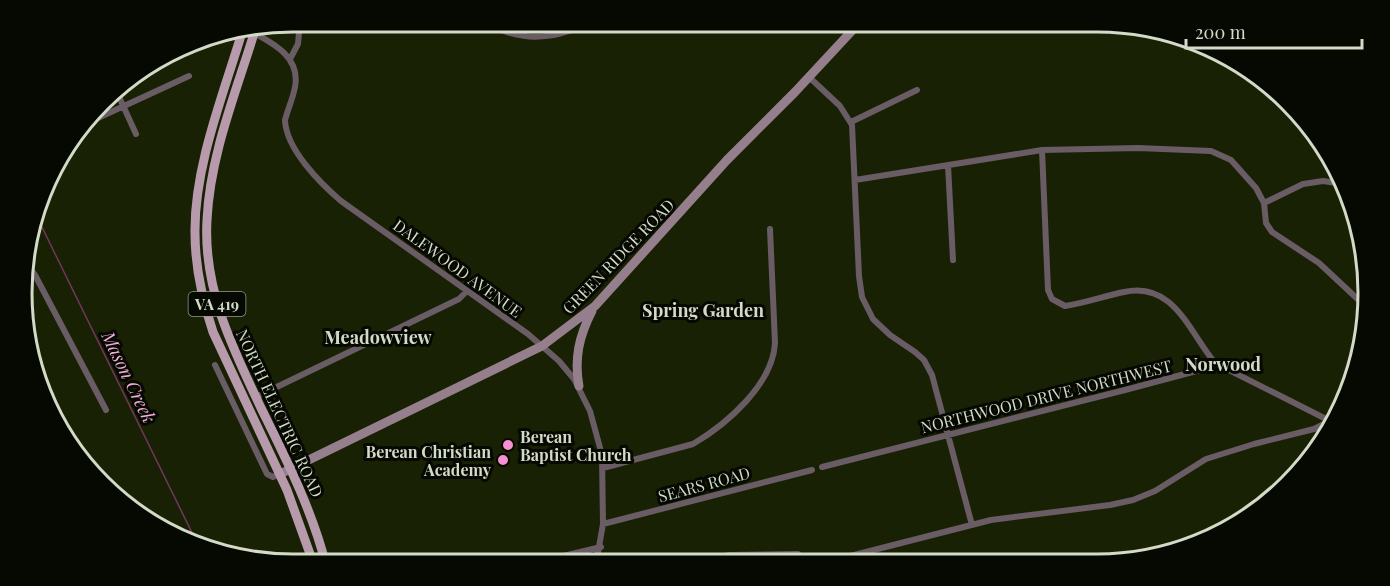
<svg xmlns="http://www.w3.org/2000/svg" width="1390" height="586" viewBox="0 0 1390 586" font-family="'Playfair Display',serif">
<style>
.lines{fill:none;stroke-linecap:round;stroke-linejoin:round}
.stream{stroke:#71355e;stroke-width:1.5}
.street{stroke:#695c64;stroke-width:6}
.secondary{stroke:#957f8c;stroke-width:9}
.primary{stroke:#b79bac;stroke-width:9}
.poi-dot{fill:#f591d2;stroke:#060901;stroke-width:2}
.labels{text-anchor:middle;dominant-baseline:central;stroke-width:6;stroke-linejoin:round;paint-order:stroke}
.shield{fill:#060901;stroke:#969b8c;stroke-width:1.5}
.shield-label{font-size:15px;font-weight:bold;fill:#d3dac8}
.street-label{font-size:16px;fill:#d3dac8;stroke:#060901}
.poi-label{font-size:16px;font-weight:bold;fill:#d3dac8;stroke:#060901;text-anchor:start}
.neighbourhood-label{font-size:18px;font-weight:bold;fill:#d3dac8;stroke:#060901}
.water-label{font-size:18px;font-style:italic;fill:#f5acda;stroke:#060901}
.rim{fill:none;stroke:#d3dac8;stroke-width:3}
</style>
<rect width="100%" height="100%" fill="#192104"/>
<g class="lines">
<!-- stream -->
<path class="stream" d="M 37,217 L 199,547"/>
<!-- street -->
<path class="street" d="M 1010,21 L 1115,24
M 247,29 C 270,42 301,55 295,87 C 293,98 288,109 285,120 C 286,149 320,183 341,201 L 528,334 L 559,361 L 574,379 L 590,411 L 602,455 L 603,524 L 596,564
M 501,30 C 537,44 563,34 597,21
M 290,59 L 298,44 L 300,21
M 809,77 L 840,106 L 852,125 L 859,276 L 862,297 L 873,319 L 890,335 L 915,352 L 924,360 L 932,375 L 972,525
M 115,88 L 136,134
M 851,122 L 917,90
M 85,124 L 189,76
M 1042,150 L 1048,290 L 1052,299 L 1065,306 C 1085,303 1104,296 1124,292 C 1174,281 1189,332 1215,363
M 948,165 L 953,260
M 855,180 L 1042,150 L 1138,148 L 1211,151 L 1231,160 L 1256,188 L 1264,203 L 1266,223 L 1272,232 L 1319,263 L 1364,305
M 1264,203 L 1303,184 L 1323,181 L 1344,184
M 23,259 L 35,275 L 106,410
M 215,365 L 267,474 L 273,477 L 280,474
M 38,372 L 39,379
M 256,397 L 459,299 L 467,291
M 822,467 L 1125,390 L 1200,370 L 1215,363 L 1334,423
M 603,468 L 693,444 C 727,424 773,384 775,343 L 770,229
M 146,519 L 154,523
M 603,524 L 812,470
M 823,563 L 991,520 L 1110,505 L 1133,500 L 1155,491 L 1206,459 L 1254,444 L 1314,429 L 1330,421
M 530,564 L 601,547
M 672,564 L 730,555 L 798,554"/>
<!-- secondary -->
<path class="secondary" d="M 579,386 C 574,359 579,336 592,311
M 280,474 L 542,346 L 595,306 L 727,160 L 795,92 L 861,21"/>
<!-- primary -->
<path class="primary" d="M 256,27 C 237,90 210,154 207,220 C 203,290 233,349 262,410 C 287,461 312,510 326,565
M 243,29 C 224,93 194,166 195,233 C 195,267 202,299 213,332 L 287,490 L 314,565"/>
</g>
<!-- markers -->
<g class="poi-dot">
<circle cx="508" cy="445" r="6"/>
<circle cx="503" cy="460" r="6"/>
</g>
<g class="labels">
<!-- shield labels -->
<rect class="shield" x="188.5" y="292" width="57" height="24" rx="4.5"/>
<g class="shield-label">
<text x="217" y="304">VA 419</text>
</g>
<!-- street labels -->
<g class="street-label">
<text transform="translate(618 256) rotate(-46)">GREEN RIDGE ROAD</text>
<text transform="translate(458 268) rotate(36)">DALEWOOD AVENUE</text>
<text transform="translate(1046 396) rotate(-14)">NORTHWOOD DRIVE NORTHWEST</text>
<text transform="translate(280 413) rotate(65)">NORTH ELECTRIC ROAD</text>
<text transform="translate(704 484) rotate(-15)">SEARS ROAD</text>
</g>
<!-- poi labels -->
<g class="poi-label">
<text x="520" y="436">Berean<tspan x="520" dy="18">Baptist Church</tspan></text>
<text x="491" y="451" text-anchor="end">Berean Christian<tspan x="491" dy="18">Academy</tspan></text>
</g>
<!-- neighbourhood labels -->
<g class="neighbourhood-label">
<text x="703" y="310">Spring Garden</text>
<text x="378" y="337">Meadowview</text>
<text x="1223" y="364">Norwood</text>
</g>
<!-- water labels -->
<g class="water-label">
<text transform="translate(129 377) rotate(64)">Mason Creek</text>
</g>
</g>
<!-- crop -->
<path d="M0 0H1390V586H0ZM293 32H1097A261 261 0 0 1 1358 293V293A261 261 0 0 1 1097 554H293A261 261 0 0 1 32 293V293A261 261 0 0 1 293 32Z" fill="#060901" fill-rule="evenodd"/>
<path class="rim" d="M293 32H1097A261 261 0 0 1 1358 293V293A261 261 0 0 1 1097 554H293A261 261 0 0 1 32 293V293A261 261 0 0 1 293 32Z"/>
<!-- scale -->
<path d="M1186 39v9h176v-9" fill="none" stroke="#d3dac8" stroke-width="3"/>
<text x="1195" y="39" font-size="18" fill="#d3dac8" stroke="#060901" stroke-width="4.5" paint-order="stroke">200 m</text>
</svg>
